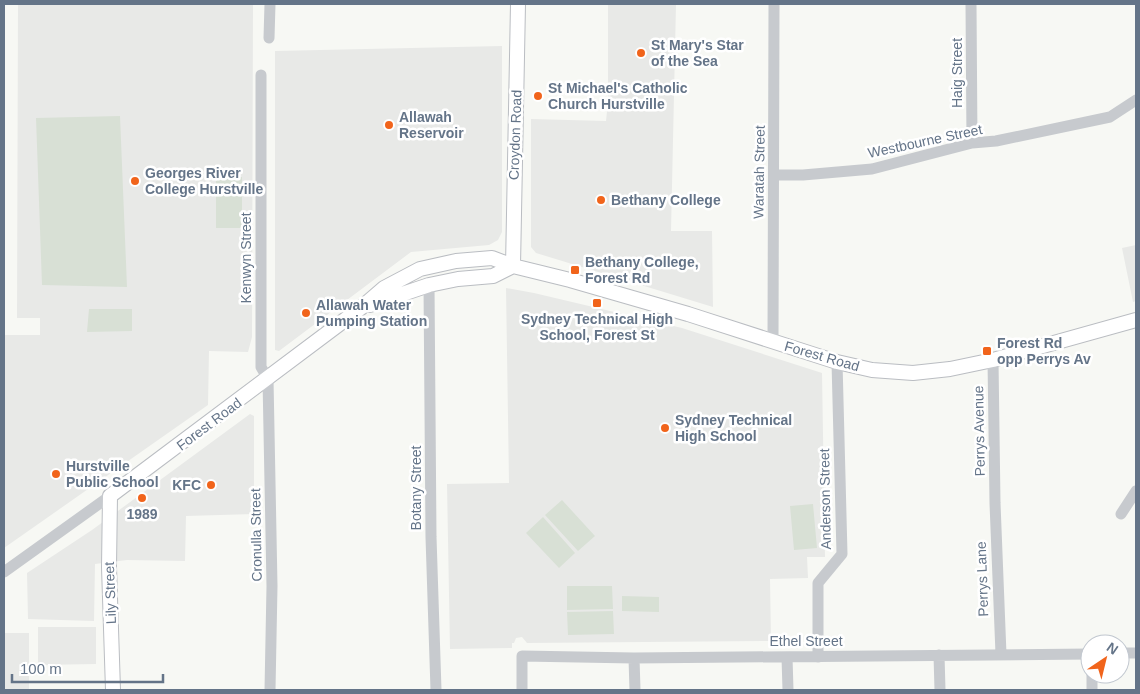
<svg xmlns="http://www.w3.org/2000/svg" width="1140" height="694" viewBox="0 0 1140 694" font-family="Helvetica,sans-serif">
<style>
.built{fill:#e8e9e7}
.green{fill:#d8e0d5}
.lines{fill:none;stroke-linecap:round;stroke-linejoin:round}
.major-casing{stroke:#babdc2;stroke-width:16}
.minor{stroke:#c7cace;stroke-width:11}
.major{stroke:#fff;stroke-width:14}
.poi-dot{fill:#f1641b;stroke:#fff;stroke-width:2}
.labels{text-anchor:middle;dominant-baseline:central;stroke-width:5;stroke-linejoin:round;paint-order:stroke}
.poi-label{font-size:14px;font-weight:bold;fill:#647488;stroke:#fff;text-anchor:start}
.street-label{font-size:14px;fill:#647488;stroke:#fff}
</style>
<rect width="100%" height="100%" fill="#f7f8f4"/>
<!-- built -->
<path class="built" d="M 18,4 L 253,4 L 252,337 L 248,352 L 209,351 L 208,405 L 4,548 L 4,335 L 40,335 L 40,318 L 17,318 Z
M 606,4 L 676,4 L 671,231 L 712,231 L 713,307 L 536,253 L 531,247 L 531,119 L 606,121 L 608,102 L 608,4 Z
M 502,46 L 502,232 L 498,240 L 489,245 L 411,252 L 279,351 L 275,350 L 275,51 Z
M 1136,245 L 1136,301 L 1133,302 L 1122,248 Z
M 506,288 L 534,293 L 682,328 L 822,373 L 825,557 L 807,557 L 808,578 L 770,579 L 771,641 L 527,643 L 522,637 L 516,638 L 514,643 L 512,643 L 512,648 L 450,649 L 447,484 L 509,483 Z
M 250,414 L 254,416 L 254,514 L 186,516 L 185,561 L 127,560 L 95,564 L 94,621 L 28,619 L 27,573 L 92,530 Z
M 38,627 L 96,627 L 96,664 L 38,665 Z
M 4,633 L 29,633 L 29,690 L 4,690 Z"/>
<!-- green -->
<path class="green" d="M 120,116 L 127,287 L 42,285 L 36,118 Z
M 216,177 L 242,177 L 242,228 L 216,228 Z
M 89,309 L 132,309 L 132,331 L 87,332 Z
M 562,500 L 595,536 L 578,551 L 545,515 Z
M 813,504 L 817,548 L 794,550 L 790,506 Z
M 543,517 L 575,553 L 559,568 L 526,533 Z
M 567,586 L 612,586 L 613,609 L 567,610 Z
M 622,596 L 659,597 L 659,612 L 622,611 Z
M 613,611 L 614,634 L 568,635 L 567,612 Z"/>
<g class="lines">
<!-- major casing -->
<g class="major-casing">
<path id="major" d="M 513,266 L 518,4
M 370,305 L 429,285 L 458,279 L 493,276 L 513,266
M 113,690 L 109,567 L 110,496 L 362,307 L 384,288 L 420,269 L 456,261 L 492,258 L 513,266 L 570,280 L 688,314 L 837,362 L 872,370 L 913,373 L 950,369 L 993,360 L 1136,320"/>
</g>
<!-- minor -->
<path class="minor" d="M 971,4 L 972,143
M 269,38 L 270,4
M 261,75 L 261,367 L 268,379 L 272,586 L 270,690
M 774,175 L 803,175 L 872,169 L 972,143 L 996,141 L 1110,117 L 1136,100
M 429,285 L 431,537 L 436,690
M 773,341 L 774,4
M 993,360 L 995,503 L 1001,654
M 1121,514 L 1136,491
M 4,572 L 110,496
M 1120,653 L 1136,653
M 939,655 L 940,690
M 787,657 L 788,690
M 818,657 L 818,583 L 842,554 L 837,362
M 634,658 L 635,690
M 1092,674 L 1092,690
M 522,690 L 522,656 L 634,658 L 1090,654"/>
<!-- major -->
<use href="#major" class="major"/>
</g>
<!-- markers -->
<g class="poi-dot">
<circle cx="641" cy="53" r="5"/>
<circle cx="538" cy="96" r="5"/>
<circle cx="389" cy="125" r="5"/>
<circle cx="135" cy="181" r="5"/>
<circle cx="601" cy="200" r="5"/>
<rect x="570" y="265" width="10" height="10" rx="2.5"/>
<rect x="592" y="298" width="10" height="10" rx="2.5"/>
<circle cx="306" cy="313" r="5"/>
<rect x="982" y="346" width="10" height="10" rx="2.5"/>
<circle cx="665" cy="428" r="5"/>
<circle cx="56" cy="474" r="5"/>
<circle cx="211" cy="485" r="5"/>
<circle cx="142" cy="498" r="5"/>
</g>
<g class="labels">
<!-- poi labels -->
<g class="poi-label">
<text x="651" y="45">St Mary's Star<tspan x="651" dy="16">of the Sea</tspan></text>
<text x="548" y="88">St Michael's Catholic<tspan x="548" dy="16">Church Hurstville</tspan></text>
<text x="399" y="117">Allawah<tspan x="399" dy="16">Reservoir</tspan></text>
<text x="145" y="173">Georges River<tspan x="145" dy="16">College Hurstville</tspan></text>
<text x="611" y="200">Bethany College</text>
<text x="585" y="262">Bethany College,<tspan x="585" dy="16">Forest Rd</tspan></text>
<text x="316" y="305">Allawah Water<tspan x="316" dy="16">Pumping Station</tspan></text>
<text x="597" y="319" text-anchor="middle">Sydney Technical High<tspan x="597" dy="16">School, Forest St</tspan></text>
<text x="997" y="343">Forest Rd<tspan x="997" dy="16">opp Perrys Av</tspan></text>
<text x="675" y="420">Sydney Technical<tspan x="675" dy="16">High School</tspan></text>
<text x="66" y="466">Hurstville<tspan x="66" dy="16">Public School</tspan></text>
<text x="201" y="485" text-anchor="end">KFC</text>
<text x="142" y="514" text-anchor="middle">1989</text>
</g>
<!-- street labels -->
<g class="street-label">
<text transform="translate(957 73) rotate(-90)">Haig Street</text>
<text transform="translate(515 135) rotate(-88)">Croydon Road</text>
<text transform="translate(925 141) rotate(-12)">Westbourne Street</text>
<text transform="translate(759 172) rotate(-89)">Waratah Street</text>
<text transform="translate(246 258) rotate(-90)">Kenwyn Street</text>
<text transform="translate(822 356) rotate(16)">Forest Road</text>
<text transform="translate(209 424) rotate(-37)">Forest Road</text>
<text transform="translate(979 431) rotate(-91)">Perrys Avenue</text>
<text transform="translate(416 488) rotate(-90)">Botany Street</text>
<text transform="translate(825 499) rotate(-91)">Anderson Street</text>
<text transform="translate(256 535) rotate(-91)">Cronulla Street</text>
<text transform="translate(982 579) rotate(-92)">Perrys Lane</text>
<text transform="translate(110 593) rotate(-92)">Lily Street</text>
<text x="806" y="641">Ethel Street</text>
</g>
</g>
<!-- border -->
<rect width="1140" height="694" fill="none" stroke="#647488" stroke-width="10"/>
<!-- north arrow -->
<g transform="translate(1105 659) rotate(35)"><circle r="24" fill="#ffffff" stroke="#c1c7cf"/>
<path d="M0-4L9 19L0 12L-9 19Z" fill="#f1641b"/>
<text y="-8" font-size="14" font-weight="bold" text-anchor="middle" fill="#647488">N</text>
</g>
<!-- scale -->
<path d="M12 674v8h151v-8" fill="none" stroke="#647488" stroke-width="2.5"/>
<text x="20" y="674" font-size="15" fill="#647488" stroke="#ffffff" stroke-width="4" paint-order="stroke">100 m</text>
</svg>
